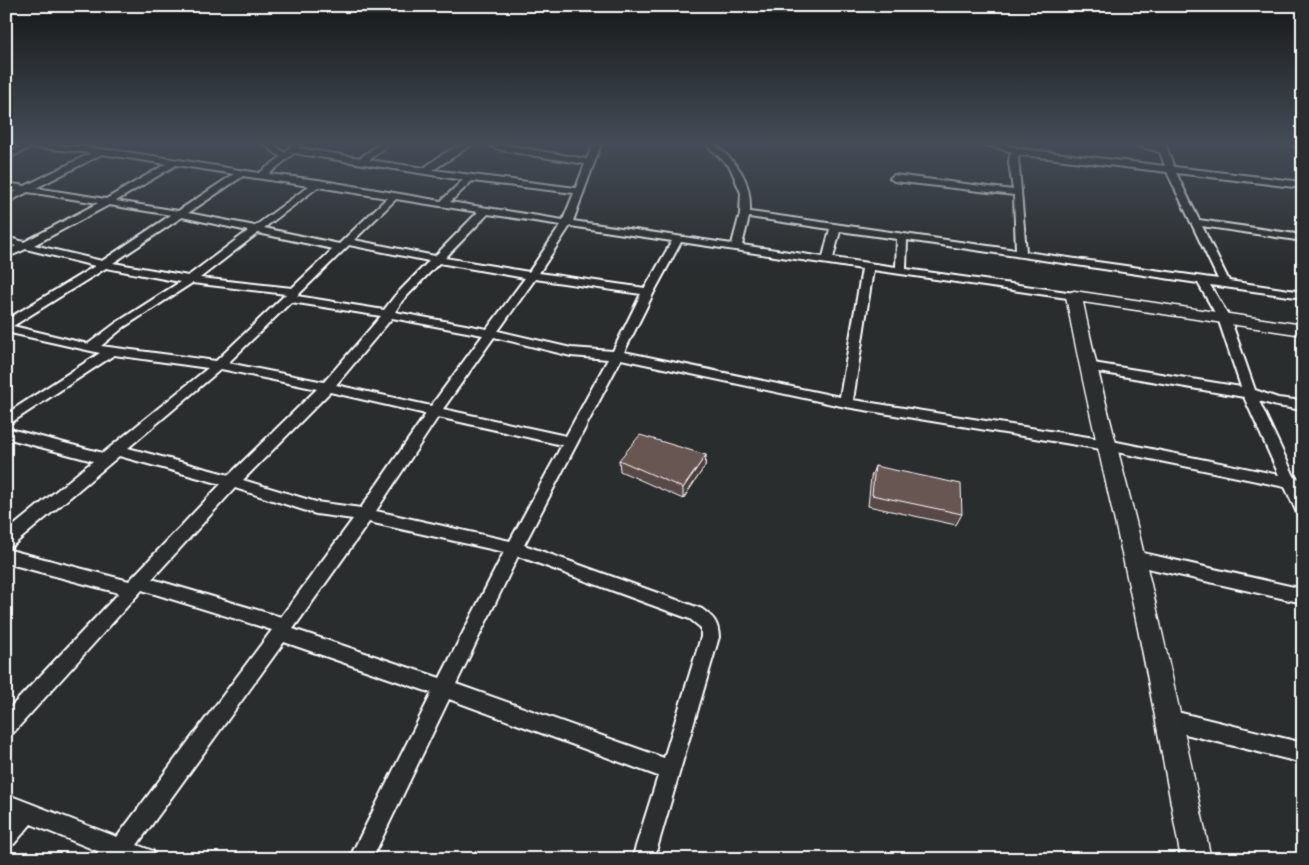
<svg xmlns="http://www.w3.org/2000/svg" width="1309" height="865" viewBox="0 0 1309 865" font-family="Mynerve,sans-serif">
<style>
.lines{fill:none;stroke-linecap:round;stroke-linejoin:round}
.street-casing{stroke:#fff;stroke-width:4}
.secondary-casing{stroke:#fff;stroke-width:3}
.street{fill:#2a2d2e;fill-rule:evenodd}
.secondary{fill:#2a2d2e;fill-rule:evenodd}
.wall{fill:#594a47;stroke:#fff}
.shaded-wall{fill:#493c3a;stroke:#fff}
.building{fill:#685653;stroke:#fff}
</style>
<rect width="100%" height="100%" fill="#2a2d2e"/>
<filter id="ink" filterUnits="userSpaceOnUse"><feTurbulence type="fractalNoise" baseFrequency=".02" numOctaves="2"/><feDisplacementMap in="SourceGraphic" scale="10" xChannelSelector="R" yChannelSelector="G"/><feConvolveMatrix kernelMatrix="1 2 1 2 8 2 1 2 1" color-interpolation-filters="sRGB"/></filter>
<g filter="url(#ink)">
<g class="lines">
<!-- street casing -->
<g class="street-casing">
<path id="street" d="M 18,144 C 99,144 180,161 259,173 L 281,157 L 263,144 L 273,144 L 285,153 L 292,144 L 301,144 L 298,148 L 360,158 L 380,144 L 390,144 L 369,160 L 424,168 C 439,157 454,144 473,144 L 433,170 L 576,188 L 585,164 L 501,150 L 486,144 L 499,144 L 587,159 L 593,144 L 601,144 L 573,221 L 732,244 L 740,214 L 741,193 L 730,167 L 706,144 L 715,144 C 739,166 751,178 750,212 L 1016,250 L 1014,195 L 894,181 L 890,178 L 894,175 L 1013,190 L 1009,162 L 1010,155 L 1013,152 L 984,144 L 1000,144 L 1021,149 L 1165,166 L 1160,152 L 1131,144 L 1158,146 L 1157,144 L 1165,144 L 1174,167 L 1303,182 L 1303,188 L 1176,173 L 1199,220 L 1303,235 L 1303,241 L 1202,226 L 1229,281 L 1303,292 L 1303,298 L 1210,285 L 1230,318 L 1255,390 L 1278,398 L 1303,401 L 1303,410 L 1277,406 L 1259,401 L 1295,478 L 1303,479 L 1303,491 L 1301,490 L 1303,494 L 1303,517 L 1298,515 L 1285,487 L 1107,450 L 846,407 L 621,359 L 524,545 L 702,609 C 714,618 718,622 719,637 L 654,859 L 632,859 L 658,776 L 449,699 L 372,859 L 349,859 L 432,693 L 284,642 L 137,845 L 153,851 L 156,859 L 117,859 L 31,824 L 14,844 L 6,847 L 6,820 L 10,816 L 6,815 L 6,794 L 117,837 L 272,630 L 142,590 L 13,733 L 6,736 L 6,712 L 119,593 L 6,563 L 6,549 L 129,581 L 221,484 L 119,456 L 12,546 L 6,547 L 6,532 L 93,461 L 6,438 L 6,428 L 103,453 L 208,368 L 114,355 L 6,426 L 6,414 L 100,353 L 6,332 L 6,320 L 95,266 L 26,249 L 6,258 L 6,251 L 16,246 L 6,243 L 6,237 L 24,242 L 98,203 L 28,192 L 6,203 L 6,196 L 17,191 L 6,189 L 6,183 L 25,186 L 91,153 L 32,147 L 6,159 L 6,154 L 22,146 ZM 294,153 L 463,180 L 441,201 L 318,180 L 269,174 ZM 102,154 L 166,164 L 106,199 L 36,188 ZM 1022,155 L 1167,172 L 1218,279 L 1026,252 L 1018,156 ZM 176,165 L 234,174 L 178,211 L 116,201 ZM 243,176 L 309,186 L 255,226 L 188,213 ZM 472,181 L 574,193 L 563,220 L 450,202 ZM 318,187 L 387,198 L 339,244 L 264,228 ZM 396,199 L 478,212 L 435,256 L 354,240 ZM 109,205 L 171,215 L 102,261 L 34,245 ZM 488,214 L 561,225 L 529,272 L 445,258 ZM 182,217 L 248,231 L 188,276 L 113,263 ZM 749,217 L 830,229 L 823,257 L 742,245 ZM 570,226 L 672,241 L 645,288 L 539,273 ZM 840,231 L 897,239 L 896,267 L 833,258 ZM 258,233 L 333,249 L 292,288 L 200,278 ZM 907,240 L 1198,283 L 1218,318 L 1241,387 L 1087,362 L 1081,366 L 1087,370 L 1244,397 L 1279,475 L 1107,440 L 853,400 L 873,270 L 1074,299 L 1080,296 L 1074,293 L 906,269 ZM 681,242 L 862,269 L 840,397 L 624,352 L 654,292 ZM 349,245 L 429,261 L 394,297 L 384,310 L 297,296 ZM 439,263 L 525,278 L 487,329 L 395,312 L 402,301 ZM 106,268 L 180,282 L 116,323 L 88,344 L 13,326 ZM 535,279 L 641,294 L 613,351 L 571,348 L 498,331 ZM 192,283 L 286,294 L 216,361 L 101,346 L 124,327 ZM 291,302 L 381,316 L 324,382 L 228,363 ZM 392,318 L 483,335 L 431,406 L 336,385 ZM 494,337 L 571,356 L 608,359 L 566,436 L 443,409 ZM 221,369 L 317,389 L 229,475 L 128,448 ZM 330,392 L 426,414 L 361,508 L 316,502 L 243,480 ZM 438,417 L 562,445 L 510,541 L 376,511 ZM 235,488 L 316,514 L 353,519 L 281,617 L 152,579 ZM 369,522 L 504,552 L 440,678 L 293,629 ZM 518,556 L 690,619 L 701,628 L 701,637 L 664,758 L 456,684 Z
M 1292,144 L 1303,144 L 1303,147 L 1293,146 Z
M 1134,551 L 1303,589 L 1303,603 L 1134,565 L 1128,563 L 1126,558 L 1128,553 Z
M 1169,710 L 1303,743 L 1303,763 L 1169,730 L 1162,727 L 1159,720 L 1162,713 Z"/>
</g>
<!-- secondary casing -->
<g class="secondary-casing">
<path id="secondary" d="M 1074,291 L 1303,325 L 1303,335 L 1083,302 C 1100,389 1125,473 1145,559 C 1169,659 1190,759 1211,859 L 1181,859 C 1163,758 1145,658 1123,558 C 1104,471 1082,384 1066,296 L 1069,293 Z"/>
</g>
<!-- street -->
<use href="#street" class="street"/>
<!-- secondary -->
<use href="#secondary" class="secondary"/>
</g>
<!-- wall -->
<path class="wall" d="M 706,455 L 705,466 L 683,499 L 620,471 L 619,460 Z
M 875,466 L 962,514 L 956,525 L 868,506 L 871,477 Z"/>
<!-- shaded-wall -->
<path class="shaded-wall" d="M 706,455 L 705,466 L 683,499 L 683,488 Z"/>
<!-- building -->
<path class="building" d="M 640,435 L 706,455 L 683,488 L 619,460 Z
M 875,466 L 961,484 L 962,514 L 872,495 Z"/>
</g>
<!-- sky -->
<linearGradient id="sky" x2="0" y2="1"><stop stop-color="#171919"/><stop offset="0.54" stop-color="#444c57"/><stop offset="1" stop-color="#444c57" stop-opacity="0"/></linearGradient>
<rect width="1309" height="266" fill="url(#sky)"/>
<!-- margin -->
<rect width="1309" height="865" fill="none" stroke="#2a2d2e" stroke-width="25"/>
<rect x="12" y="12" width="1284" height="840" fill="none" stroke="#fff" stroke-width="2" filter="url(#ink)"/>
</svg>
